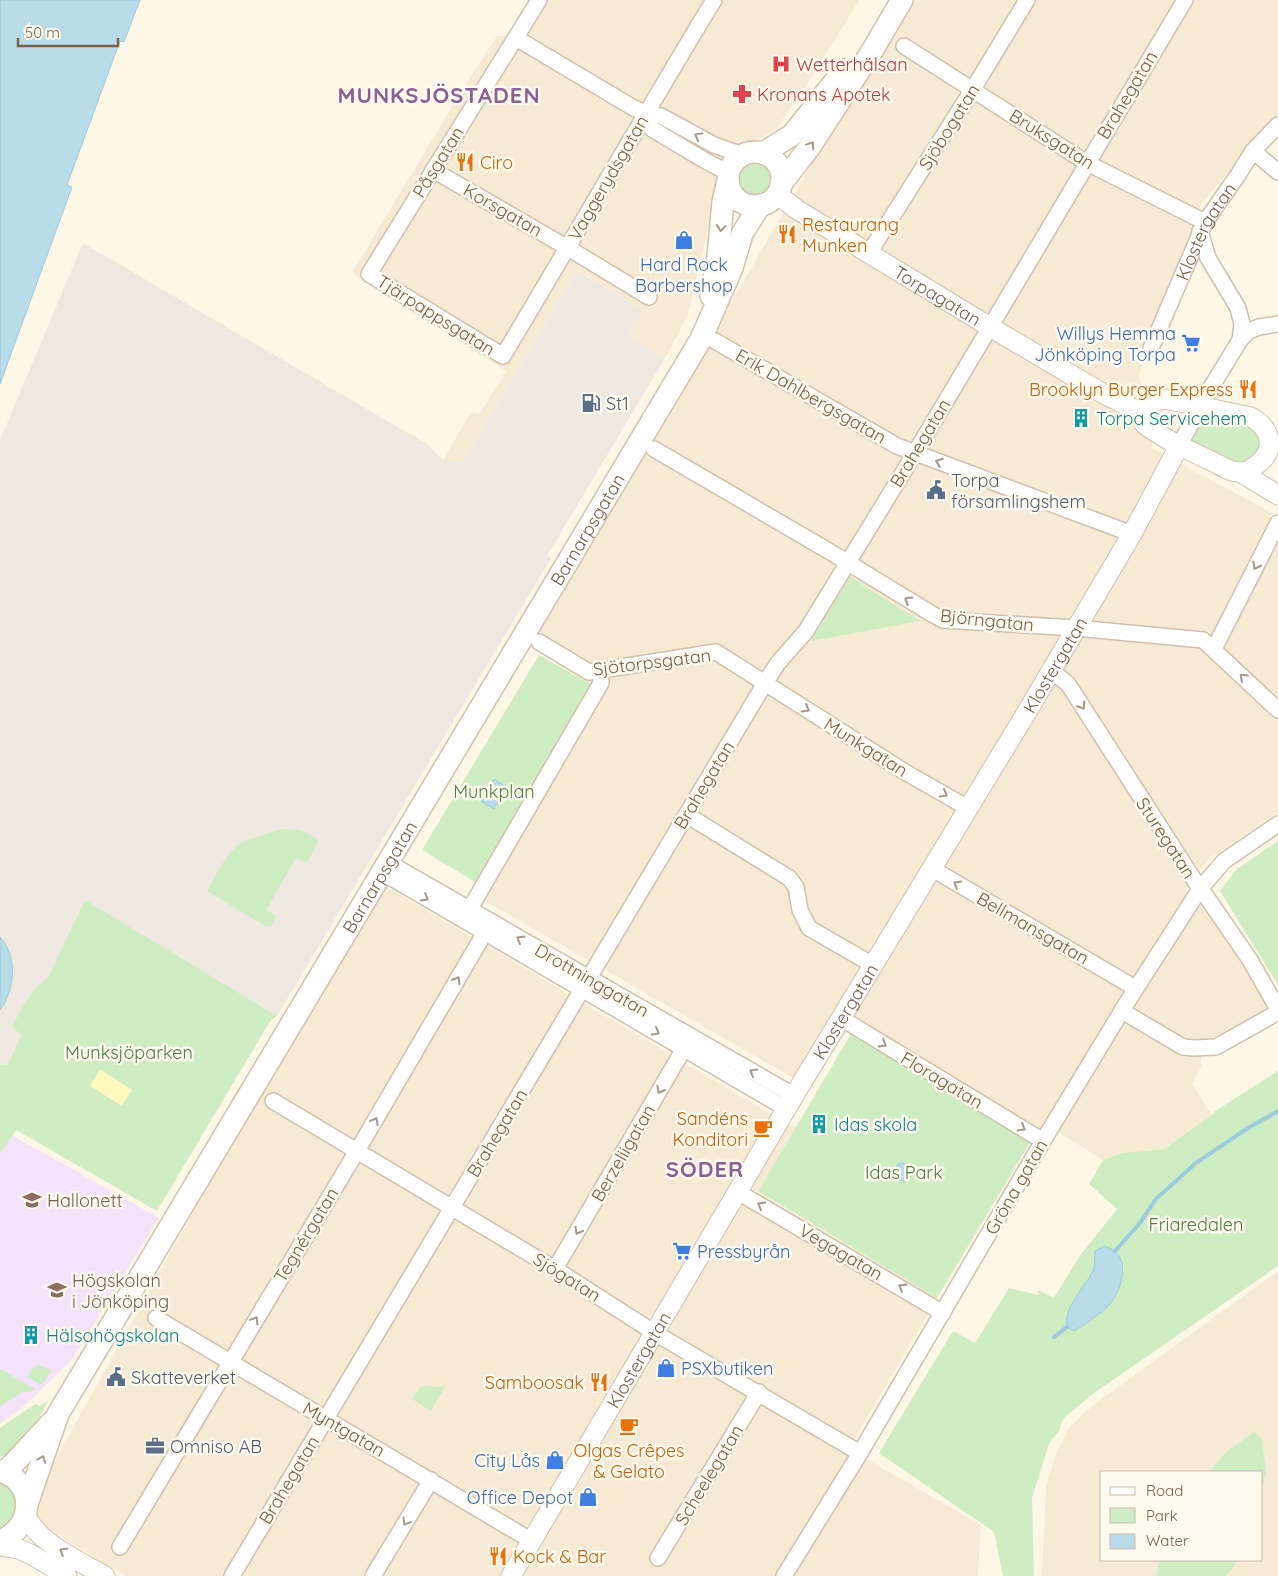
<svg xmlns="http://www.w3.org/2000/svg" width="1278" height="1576" viewBox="0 0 1278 1576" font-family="Quicksand,sans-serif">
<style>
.residential{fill:#f6ead4}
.industrial{fill:#eee8e0}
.education{fill:#f4e2fa}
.green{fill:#cfedc3}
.sand{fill:#fff8bf}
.water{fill:#b9dce9;stroke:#9ecbdc}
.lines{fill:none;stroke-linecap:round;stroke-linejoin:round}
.stream{stroke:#9ecbdc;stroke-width:4}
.minor-casing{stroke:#d0c0aa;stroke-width:18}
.tertiary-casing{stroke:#d0c0aa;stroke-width:21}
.secondary-casing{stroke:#d4c1a8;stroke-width:24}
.minor{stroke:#fff;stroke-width:15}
.tertiary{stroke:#fff;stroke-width:19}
.secondary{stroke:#fff;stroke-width:21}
.oneway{stroke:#a89788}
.labels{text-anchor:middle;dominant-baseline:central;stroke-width:5;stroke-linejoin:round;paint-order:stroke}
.health-label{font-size:18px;fill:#be3a42;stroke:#fffaee;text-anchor:start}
.street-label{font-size:18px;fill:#795f48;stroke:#fffaee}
.food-label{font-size:18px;fill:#c56008;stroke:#fffaee;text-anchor:start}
.shop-label{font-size:18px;fill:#366cbe;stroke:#fffaee;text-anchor:end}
.service-label{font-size:18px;fill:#4e5e75;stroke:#fffaee;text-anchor:start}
.culture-label{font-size:18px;fill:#0d838f;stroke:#fffaee;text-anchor:start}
.park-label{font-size:18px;fill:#4b803f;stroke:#fffaee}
.education-label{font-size:18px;fill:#785e54;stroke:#fffaee;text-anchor:start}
.district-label{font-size:22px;font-weight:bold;letter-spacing:1px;fill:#8a6096;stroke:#fffaee}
</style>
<rect width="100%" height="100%" fill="#fef7e6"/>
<!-- residential -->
<path class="residential" d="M 530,0 L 859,0 L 813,75 L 777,128 L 731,156 L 716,179 L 710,218 L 688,315 L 665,358 L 628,335 L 643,310 L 577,271 L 462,463 L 443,460 L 469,416 L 474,412 L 480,414 L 506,371 L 352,273 L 462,90 L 497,36 L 509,36 Z
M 907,0 L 1278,0 L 1278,115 L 1263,131 L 1202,203 L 1139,375 L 1153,449 L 1278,516 L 1278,812 L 1209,859 L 1185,889 L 1204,911 L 1215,917 L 1273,1008 L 1201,1055 L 1201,1066 L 1192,1084 L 1212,1115 L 1164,1149 L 1122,1153 L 1103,1160 L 1047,1125 L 1036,1142 L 848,1029 L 811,1088 L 471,893 L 593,686 L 531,647 Z
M 377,881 L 795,1128 L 758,1192 L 937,1298 L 849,1449 L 981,1525 L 978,1576 L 126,1576 L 35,1521 L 38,1491 Z
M 1278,1271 L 1278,1576 L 1225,1576 L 1232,1570 L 1237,1560 L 1262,1560 L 1262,1491 L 1266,1472 L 1226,1452 L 1209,1472 L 1102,1472 L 1102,1560 L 1159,1560 L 1156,1576 L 1042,1576 L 1046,1486 L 1057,1451 L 1070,1426 L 1095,1404 Z"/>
<!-- industrial -->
<path class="industrial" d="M 83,243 L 425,443 L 443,460 L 462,463 L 577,271 L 643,310 L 628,335 L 665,358 L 547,556 L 551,558 L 277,1016 L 85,901 L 8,1065 L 0,1064 L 0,440 Z"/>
<!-- education -->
<path class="education" d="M 0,1099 L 6,1132 L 159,1218 L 71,1361 L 23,1407 L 0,1423 Z"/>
<!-- green -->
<path class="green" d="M 755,159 C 796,165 762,218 739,190 C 728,176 740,161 755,159 Z
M 1207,414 C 1223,418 1270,422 1260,449 C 1258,453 1253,458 1250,462 L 1240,464 L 1229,461 L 1191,441 Z
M 850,577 L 920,621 L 811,641 Z
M 539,655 L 592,685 L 475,882 L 422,850 Z
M 283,829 L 301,830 L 317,839 L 318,842 L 307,863 L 296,858 L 266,910 L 277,916 L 271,926 L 265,926 L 207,891 C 217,874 227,849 245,841 C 257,836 271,833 283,829 Z
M 1278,841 L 1278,985 L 1220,891 L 1237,869 Z
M 85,900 L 277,1016 L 271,1020 L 262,1035 L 157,1211 L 16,1130 L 0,1154 L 0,1064 L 8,1065 L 22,1033 L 19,1033 L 12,1026 C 22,1009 31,988 48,978 Z
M 851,1034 L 1031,1141 L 937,1298 L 758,1191 Z
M 1278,1071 L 1278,1266 L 1094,1393 L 1065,1417 L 1061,1423 L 1060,1429 L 1049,1444 L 1032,1498 L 1034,1576 L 1003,1576 L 994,1532 L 879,1453 L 953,1331 L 975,1343 L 1009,1288 L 1039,1295 L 1038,1290 L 1054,1298 L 1079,1257 L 1117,1209 L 1089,1184 L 1103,1160 L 1122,1153 L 1164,1149 L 1212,1115 L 1215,1111 Z
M 39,1365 L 52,1370 L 42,1385 L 27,1377 L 35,1366 Z
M 0,1369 L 35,1389 L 30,1392 L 22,1392 L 0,1407 Z
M 421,1386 L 445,1387 L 431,1411 L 412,1399 Z
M 49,1400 C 37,1420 25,1451 0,1457 L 0,1428 L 35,1404 L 39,1406 Z
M 1254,1432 L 1262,1439 L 1266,1472 L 1262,1491 L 1262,1472 L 1209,1472 L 1226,1452 Z
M 0,1477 L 15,1489 L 17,1518 L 0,1533 Z
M 1159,1560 L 1237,1560 L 1232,1570 L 1225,1576 L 1156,1576 Z"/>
<!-- sand -->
<path class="sand" d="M 100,1069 L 132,1090 L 122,1106 L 90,1086 Z"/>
<!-- water -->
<path class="water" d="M 0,0 L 140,0 L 124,42 L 120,41 L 67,185 L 72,187 L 0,384 Z
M 494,779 L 506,787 L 494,809 L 481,801 Z
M 0,937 C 18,957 15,990 0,1010 Z
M894 1172a9 9 0 1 1 18 0a9 9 0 1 1-18 0Z
M 1104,1246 C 1107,1247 1112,1249 1115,1251 C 1130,1264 1120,1293 1109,1305 C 1099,1315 1086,1324 1074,1331 L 1067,1327 C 1063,1308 1085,1287 1093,1271 C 1095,1265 1095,1257 1095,1251 Z"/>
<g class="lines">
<!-- stream -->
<path class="stream" d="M 1115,1251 L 1140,1223 L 1156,1199 L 1196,1163 L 1248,1128 L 1278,1111
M 1054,1337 L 1067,1327"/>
<!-- minor casing -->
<g class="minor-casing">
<g id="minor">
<path d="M 539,0 L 369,274 L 503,356 C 574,238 642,118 714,0"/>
<path d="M 516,38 L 632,107 L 646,114 L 661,116 L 714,145 L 743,155"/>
<path d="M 904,46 L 1087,163 L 1205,222"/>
<path d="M 646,114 L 652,129 L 704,160 L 729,173"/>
<path d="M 1253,151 L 1278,172"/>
<path d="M 433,170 L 568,248 L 649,297"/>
<path d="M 1200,231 L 1208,258 L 1238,308 L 1242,324 L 1240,340"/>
<path d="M 869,253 L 973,89 L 1027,0"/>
<path d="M 715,341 L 897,446 L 1132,534"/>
<path id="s1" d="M 1151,348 L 1205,222 L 1238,175 L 1253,151 L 1278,125"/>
<path d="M 1179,446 L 1210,389 L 1240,340 L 1249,331 L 1259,327 L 1278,324"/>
<path d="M 654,449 L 832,553 L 932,614 L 943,620 L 1076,628 L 1203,640 L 1278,710"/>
<path d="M 539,642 L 589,672 L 716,652 L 905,772 L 968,808"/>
<path d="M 1214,649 L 1278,523"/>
<path d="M 1051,670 L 1068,684 L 1200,889 L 1206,896 L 1250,960 L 1278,1009"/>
<path d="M 687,815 L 789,878 L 796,887 L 800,910 L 809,928 L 873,965"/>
<path d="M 389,863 L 795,1096"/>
<path d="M 931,868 L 1135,988"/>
<path d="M 383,873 L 787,1109"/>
<path d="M 465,917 L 601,683 L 600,671"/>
<path d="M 1122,1011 L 1183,1047 L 1194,1048 L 1216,1047 L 1273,1015 L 1278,1010"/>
<path d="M 841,1018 L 1043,1141"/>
<path d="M 273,1101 L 555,1269 L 655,1333 L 860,1453"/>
<path d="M 738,1192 L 943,1313"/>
<path d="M 555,1269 L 689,1040"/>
<path d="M 156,1318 L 532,1541"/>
<path d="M 120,1547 L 357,1151 L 491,922"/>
<path d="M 658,1558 L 759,1392"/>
<path d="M 232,1576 L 765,683 L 778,663 L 806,631 L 915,453 L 1185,0"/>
<path d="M 373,1576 L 431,1480"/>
<path d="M 784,1576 L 860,1453 L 1043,1141 L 1126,1004 L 1200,889 L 1224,861 L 1278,824"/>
</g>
</g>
<!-- tertiary casing -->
<g class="tertiary-casing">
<g id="tertiary">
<path id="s2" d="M 777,194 L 796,209 L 990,327 L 1102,393 L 1136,410 L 1143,417"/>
<path d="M 1165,399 L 1251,417 C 1272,429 1277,451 1255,466 C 1251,470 1247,472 1241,472 C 1230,473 1219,464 1209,460 C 1186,449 1164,439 1144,424 L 1143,417 L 1151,402 Z"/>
<path d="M 1240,472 L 1278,495"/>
<path d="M 26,1514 C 34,1541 81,1562 105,1576"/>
<path d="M 0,1546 L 19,1549 L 32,1555 L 67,1576"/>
<path id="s3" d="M 511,1576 L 801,1084 L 1028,710 L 1132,534 L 1179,446"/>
</g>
</g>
<!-- secondary casing -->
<g class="secondary-casing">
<g id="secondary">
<circle cx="755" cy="179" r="27"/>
<path d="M 763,153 L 792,135 L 844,70"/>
<path d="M 781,184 L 809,148 L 872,51 L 902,0"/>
<path d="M 711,296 L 718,256 L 723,202 L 728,180"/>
<path d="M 0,1471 C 37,1482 34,1528 0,1541"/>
<path d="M 4,1472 L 13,1464 L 52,1422"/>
<path id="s4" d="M 27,1504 L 58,1414 L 701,339 L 732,268 L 742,234 L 760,205"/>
</g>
</g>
<!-- minor -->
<use href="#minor" class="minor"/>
<!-- tertiary -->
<use href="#tertiary" class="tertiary"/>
<!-- secondary -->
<use href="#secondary" class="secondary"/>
</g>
<!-- one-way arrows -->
<defs><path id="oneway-chevron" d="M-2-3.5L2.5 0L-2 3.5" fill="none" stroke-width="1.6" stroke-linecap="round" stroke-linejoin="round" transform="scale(1.25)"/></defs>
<g class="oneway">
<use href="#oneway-chevron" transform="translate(698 136) rotate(-151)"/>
<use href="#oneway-chevron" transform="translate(811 145) rotate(-56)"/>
<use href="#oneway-chevron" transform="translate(721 228) rotate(95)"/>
<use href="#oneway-chevron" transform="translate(939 462) rotate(-159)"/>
<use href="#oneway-chevron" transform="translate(1256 566) rotate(117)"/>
<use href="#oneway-chevron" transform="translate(908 600) rotate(-148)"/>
<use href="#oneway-chevron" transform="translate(1243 677) rotate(-137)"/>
<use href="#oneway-chevron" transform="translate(1082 706) rotate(57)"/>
<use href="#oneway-chevron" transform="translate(806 709) rotate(32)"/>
<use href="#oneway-chevron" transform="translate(944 794) rotate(29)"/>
<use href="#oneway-chevron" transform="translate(957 884) rotate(-150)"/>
<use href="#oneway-chevron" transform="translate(425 898) rotate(31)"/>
<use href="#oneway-chevron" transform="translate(520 939) rotate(-150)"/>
<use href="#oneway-chevron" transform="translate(457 980) rotate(-60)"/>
<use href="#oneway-chevron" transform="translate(656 1032) rotate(30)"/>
<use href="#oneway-chevron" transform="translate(883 1044) rotate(31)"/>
<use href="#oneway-chevron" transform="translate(753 1072) rotate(-150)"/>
<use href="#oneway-chevron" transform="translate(660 1090) rotate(120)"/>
<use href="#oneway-chevron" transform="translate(375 1121) rotate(-60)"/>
<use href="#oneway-chevron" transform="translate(1022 1128) rotate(31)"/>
<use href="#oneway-chevron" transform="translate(761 1205) rotate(-150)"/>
<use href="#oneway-chevron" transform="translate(578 1231) rotate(120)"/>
<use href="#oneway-chevron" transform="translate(902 1287) rotate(-150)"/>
<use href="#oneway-chevron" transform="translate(255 1320) rotate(-59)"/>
<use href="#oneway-chevron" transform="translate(42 1459) rotate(-69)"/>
<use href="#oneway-chevron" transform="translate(406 1522) rotate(121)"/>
<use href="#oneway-chevron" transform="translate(63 1551) rotate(-149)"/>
</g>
<!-- icons -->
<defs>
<g id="hospital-bare" transform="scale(1.5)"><path d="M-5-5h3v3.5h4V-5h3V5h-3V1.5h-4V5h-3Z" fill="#e0444e" stroke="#fffaee" stroke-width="2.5" paint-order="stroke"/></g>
<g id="pharmacy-bare" transform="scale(1.5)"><path d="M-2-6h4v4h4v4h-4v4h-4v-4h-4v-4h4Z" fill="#e0444e" stroke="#fffaee" stroke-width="2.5" paint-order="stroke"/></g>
<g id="restaurant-bare" transform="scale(1.5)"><path d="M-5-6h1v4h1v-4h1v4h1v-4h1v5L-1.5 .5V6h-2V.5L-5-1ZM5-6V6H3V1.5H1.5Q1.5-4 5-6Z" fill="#e8710a" stroke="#fffaee" stroke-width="2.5" paint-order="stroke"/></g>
<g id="shop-bare" transform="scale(1.5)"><path d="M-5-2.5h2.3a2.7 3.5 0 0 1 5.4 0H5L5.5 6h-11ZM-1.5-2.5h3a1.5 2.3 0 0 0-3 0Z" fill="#3f7fe0" stroke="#fffaee" stroke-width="2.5" paint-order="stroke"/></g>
<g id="supermarket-bare" transform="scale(1.5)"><path d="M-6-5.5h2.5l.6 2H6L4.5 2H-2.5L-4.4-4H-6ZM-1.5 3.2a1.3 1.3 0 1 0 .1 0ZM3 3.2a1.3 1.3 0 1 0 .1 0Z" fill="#3f7fe0" stroke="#fffaee" stroke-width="2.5" paint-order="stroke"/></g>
<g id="fuel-bare" transform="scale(1.5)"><path d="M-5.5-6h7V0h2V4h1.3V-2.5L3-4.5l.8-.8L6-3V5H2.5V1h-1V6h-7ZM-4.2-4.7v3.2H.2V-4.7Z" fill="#5c6f8a" stroke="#fffaee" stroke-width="2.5" paint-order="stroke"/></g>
<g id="building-bare" transform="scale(1.5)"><path d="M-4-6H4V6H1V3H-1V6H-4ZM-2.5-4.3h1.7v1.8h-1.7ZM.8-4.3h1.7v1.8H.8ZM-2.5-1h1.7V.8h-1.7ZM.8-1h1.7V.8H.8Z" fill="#0f9aa8" stroke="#fffaee" stroke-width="2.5" paint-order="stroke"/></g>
<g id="civic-bare" transform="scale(1.5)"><path d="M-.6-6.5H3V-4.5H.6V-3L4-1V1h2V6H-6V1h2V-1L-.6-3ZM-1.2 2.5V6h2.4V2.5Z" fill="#5c6f8a" stroke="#fffaee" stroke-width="2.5" paint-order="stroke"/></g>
<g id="cafe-bare" transform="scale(1.5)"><path d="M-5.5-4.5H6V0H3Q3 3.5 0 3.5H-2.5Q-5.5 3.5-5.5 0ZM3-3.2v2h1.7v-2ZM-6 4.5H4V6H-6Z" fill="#e8710a" stroke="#fffaee" stroke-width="2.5" paint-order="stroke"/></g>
<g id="school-bare" transform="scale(1.5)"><path d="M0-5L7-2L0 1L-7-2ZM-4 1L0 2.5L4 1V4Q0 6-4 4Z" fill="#8d6e63" stroke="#fffaee" stroke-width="2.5" paint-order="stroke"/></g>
<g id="university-bare" transform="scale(1.5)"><path d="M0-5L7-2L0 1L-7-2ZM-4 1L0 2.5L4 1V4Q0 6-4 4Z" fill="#8d6e63" stroke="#fffaee" stroke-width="2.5" paint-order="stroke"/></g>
<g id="office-bare" transform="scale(1.5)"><path d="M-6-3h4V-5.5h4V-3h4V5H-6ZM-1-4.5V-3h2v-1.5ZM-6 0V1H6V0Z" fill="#5c6f8a" stroke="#fffaee" stroke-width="2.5" paint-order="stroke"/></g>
</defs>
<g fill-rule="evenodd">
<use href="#hospital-bare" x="781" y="64"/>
<use href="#pharmacy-bare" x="742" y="94"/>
<use href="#restaurant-bare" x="465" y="162"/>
<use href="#restaurant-bare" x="787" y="234"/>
<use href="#shop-bare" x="684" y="240"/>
<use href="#supermarket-bare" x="1191" y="343"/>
<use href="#restaurant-bare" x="1248" y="389"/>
<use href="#fuel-bare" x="591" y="403"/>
<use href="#building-bare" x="1081" y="418"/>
<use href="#civic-bare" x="936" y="490"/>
<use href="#building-bare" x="819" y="1124"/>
<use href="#cafe-bare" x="763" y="1128"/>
<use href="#school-bare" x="32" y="1200"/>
<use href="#supermarket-bare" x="682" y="1251"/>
<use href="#university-bare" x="57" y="1290"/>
<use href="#building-bare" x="31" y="1335"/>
<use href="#shop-bare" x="666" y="1368"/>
<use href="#civic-bare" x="116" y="1377"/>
<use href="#restaurant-bare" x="599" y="1382"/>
<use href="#cafe-bare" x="629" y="1426"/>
<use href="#office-bare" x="155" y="1446"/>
<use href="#shop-bare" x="555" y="1460"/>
<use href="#shop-bare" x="588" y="1497"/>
<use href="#restaurant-bare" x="498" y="1556"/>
</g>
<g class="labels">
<!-- health labels -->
<g class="health-label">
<text x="796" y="64">Wetterhälsan</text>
<text x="757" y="94">Kronans Apotek</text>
</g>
<!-- street labels -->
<g class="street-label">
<text transform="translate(1127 95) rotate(-59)">Brahegatan</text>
<text transform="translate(949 127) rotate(-58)">Sjöbogatan</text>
<text transform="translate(1052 139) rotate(32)">Bruksgatan</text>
<text transform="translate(438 162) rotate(-58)">Påsgatan</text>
<text transform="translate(608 178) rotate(-60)">Vaggerydsgatan</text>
<text transform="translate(503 210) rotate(30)">Korsgatan</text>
<text stroke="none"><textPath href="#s1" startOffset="129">Klostergatan</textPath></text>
<text stroke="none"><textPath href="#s2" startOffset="190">Torpagatan</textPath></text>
<text transform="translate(436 315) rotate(32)">Tjärpappsgatan</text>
<text transform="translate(811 396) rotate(30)">Erik Dahlbergsgatan</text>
<text transform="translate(920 443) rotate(-59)">Brahegatan</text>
<text stroke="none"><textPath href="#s4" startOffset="1126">Barnarpsgatan</textPath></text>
<text transform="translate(987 620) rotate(6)">Björngatan</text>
<text transform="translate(652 662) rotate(-7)">Sjötorpsgatan</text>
<text stroke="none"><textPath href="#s3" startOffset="1061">Klostergatan</textPath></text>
<text transform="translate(866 747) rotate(32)">Munkgatan</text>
<text transform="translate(704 785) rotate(-59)">Brahegatan</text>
<text transform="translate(1166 838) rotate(57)">Sturegatan</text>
<text stroke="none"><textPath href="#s4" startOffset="721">Barnarpsgatan</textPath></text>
<text transform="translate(1033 928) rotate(30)">Bellmansgatan</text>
<text transform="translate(592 980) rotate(30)">Drottninggatan</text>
<text stroke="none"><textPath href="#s3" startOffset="656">Klostergatan</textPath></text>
<text transform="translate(942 1080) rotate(31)">Floragatan</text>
<text transform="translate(497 1133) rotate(-59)">Brahegatan</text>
<text transform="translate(623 1153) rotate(-60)">Berzeliigatan</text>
<text transform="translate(1016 1187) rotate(-60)">Gröna gatan</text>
<text transform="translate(306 1235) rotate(-59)">Tegnérgatan</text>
<text transform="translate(841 1252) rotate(30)">Vegagatan</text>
<text transform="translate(567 1277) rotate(32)">Sjögatan</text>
<text stroke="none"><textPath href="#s3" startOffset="251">Klostergatan</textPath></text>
<text transform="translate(344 1429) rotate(30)">Myntgatan</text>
<text transform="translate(709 1475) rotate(-59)">Scheelegatan</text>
<text transform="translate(289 1480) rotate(-59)">Brahegatan</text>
</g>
<!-- food labels -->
<g class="food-label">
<text x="480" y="162">Ciro</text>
<text x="802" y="224">Restaurang<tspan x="802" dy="21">Munken</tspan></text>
<text x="1233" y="389" text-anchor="end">Brooklyn Burger Express</text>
<text x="748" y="1118" text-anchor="end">Sandéns<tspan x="748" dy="21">Konditori</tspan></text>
<text x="584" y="1382" text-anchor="end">Samboosak</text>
<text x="629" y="1450" text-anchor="middle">Olgas Crêpes<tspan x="629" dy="21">&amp; Gelato</tspan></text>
<text x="513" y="1556">Kock &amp; Bar</text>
</g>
<!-- shop labels -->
<g class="shop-label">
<text x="684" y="264" text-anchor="middle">Hard Rock<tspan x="684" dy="21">Barbershop</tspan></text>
<text x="1176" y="333">Willys Hemma<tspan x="1176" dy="21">Jönköping Torpa</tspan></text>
<text x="697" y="1251" text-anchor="start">Pressbyrån</text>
<text x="681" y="1368" text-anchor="start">PSXbutiken</text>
<text x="540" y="1460">City Lås</text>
<text x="573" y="1497">Office Depot</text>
</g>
<!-- service labels -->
<g class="service-label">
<text x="606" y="403">St1</text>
<text x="951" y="480">Torpa<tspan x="951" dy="21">församlingshem</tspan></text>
<text x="131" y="1377">Skatteverket</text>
<text x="170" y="1446">Omniso AB</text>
</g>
<!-- culture labels -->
<g class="culture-label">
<text x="1096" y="418">Torpa Servicehem</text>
<text x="834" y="1124">Idas skola</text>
<text x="46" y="1335">Hälsohögskolan</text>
</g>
<!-- park labels -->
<g class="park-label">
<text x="494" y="791">Munkplan</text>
<text x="129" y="1052">Munksjöparken</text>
<text x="904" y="1172">Idas Park</text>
<text x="1196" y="1224">Friaredalen</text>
</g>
<!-- education labels -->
<g class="education-label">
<text x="47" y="1200">Hallonett</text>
<text x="72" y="1280">Högskolan<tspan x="72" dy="21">i Jönköping</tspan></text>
</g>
<!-- district labels -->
<g class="district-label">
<text x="439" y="95">MUNKSJÖSTADEN</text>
<text x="705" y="1169">SÖDER</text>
</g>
</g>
<!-- legend -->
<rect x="1100" y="1471" width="162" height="90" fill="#fffaee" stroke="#c9bcac"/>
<rect x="1110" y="1487" width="25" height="8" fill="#ffffff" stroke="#c9bcac"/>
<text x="1146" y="1496" font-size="15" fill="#795f48">Road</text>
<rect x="1110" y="1508" width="25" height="15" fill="#cfedc3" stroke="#c9bcac"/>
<text x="1146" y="1521" font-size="15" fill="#795f48">Park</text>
<rect x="1110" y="1534" width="25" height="15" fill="#b9dce9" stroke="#c9bcac"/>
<text x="1146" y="1546" font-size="15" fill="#795f48">Water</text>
<!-- scale -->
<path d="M18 38v8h100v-8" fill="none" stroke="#795f48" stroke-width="2.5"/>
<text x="25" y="38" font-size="15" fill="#795f48" stroke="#fffaee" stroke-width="4" paint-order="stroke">50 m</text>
</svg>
